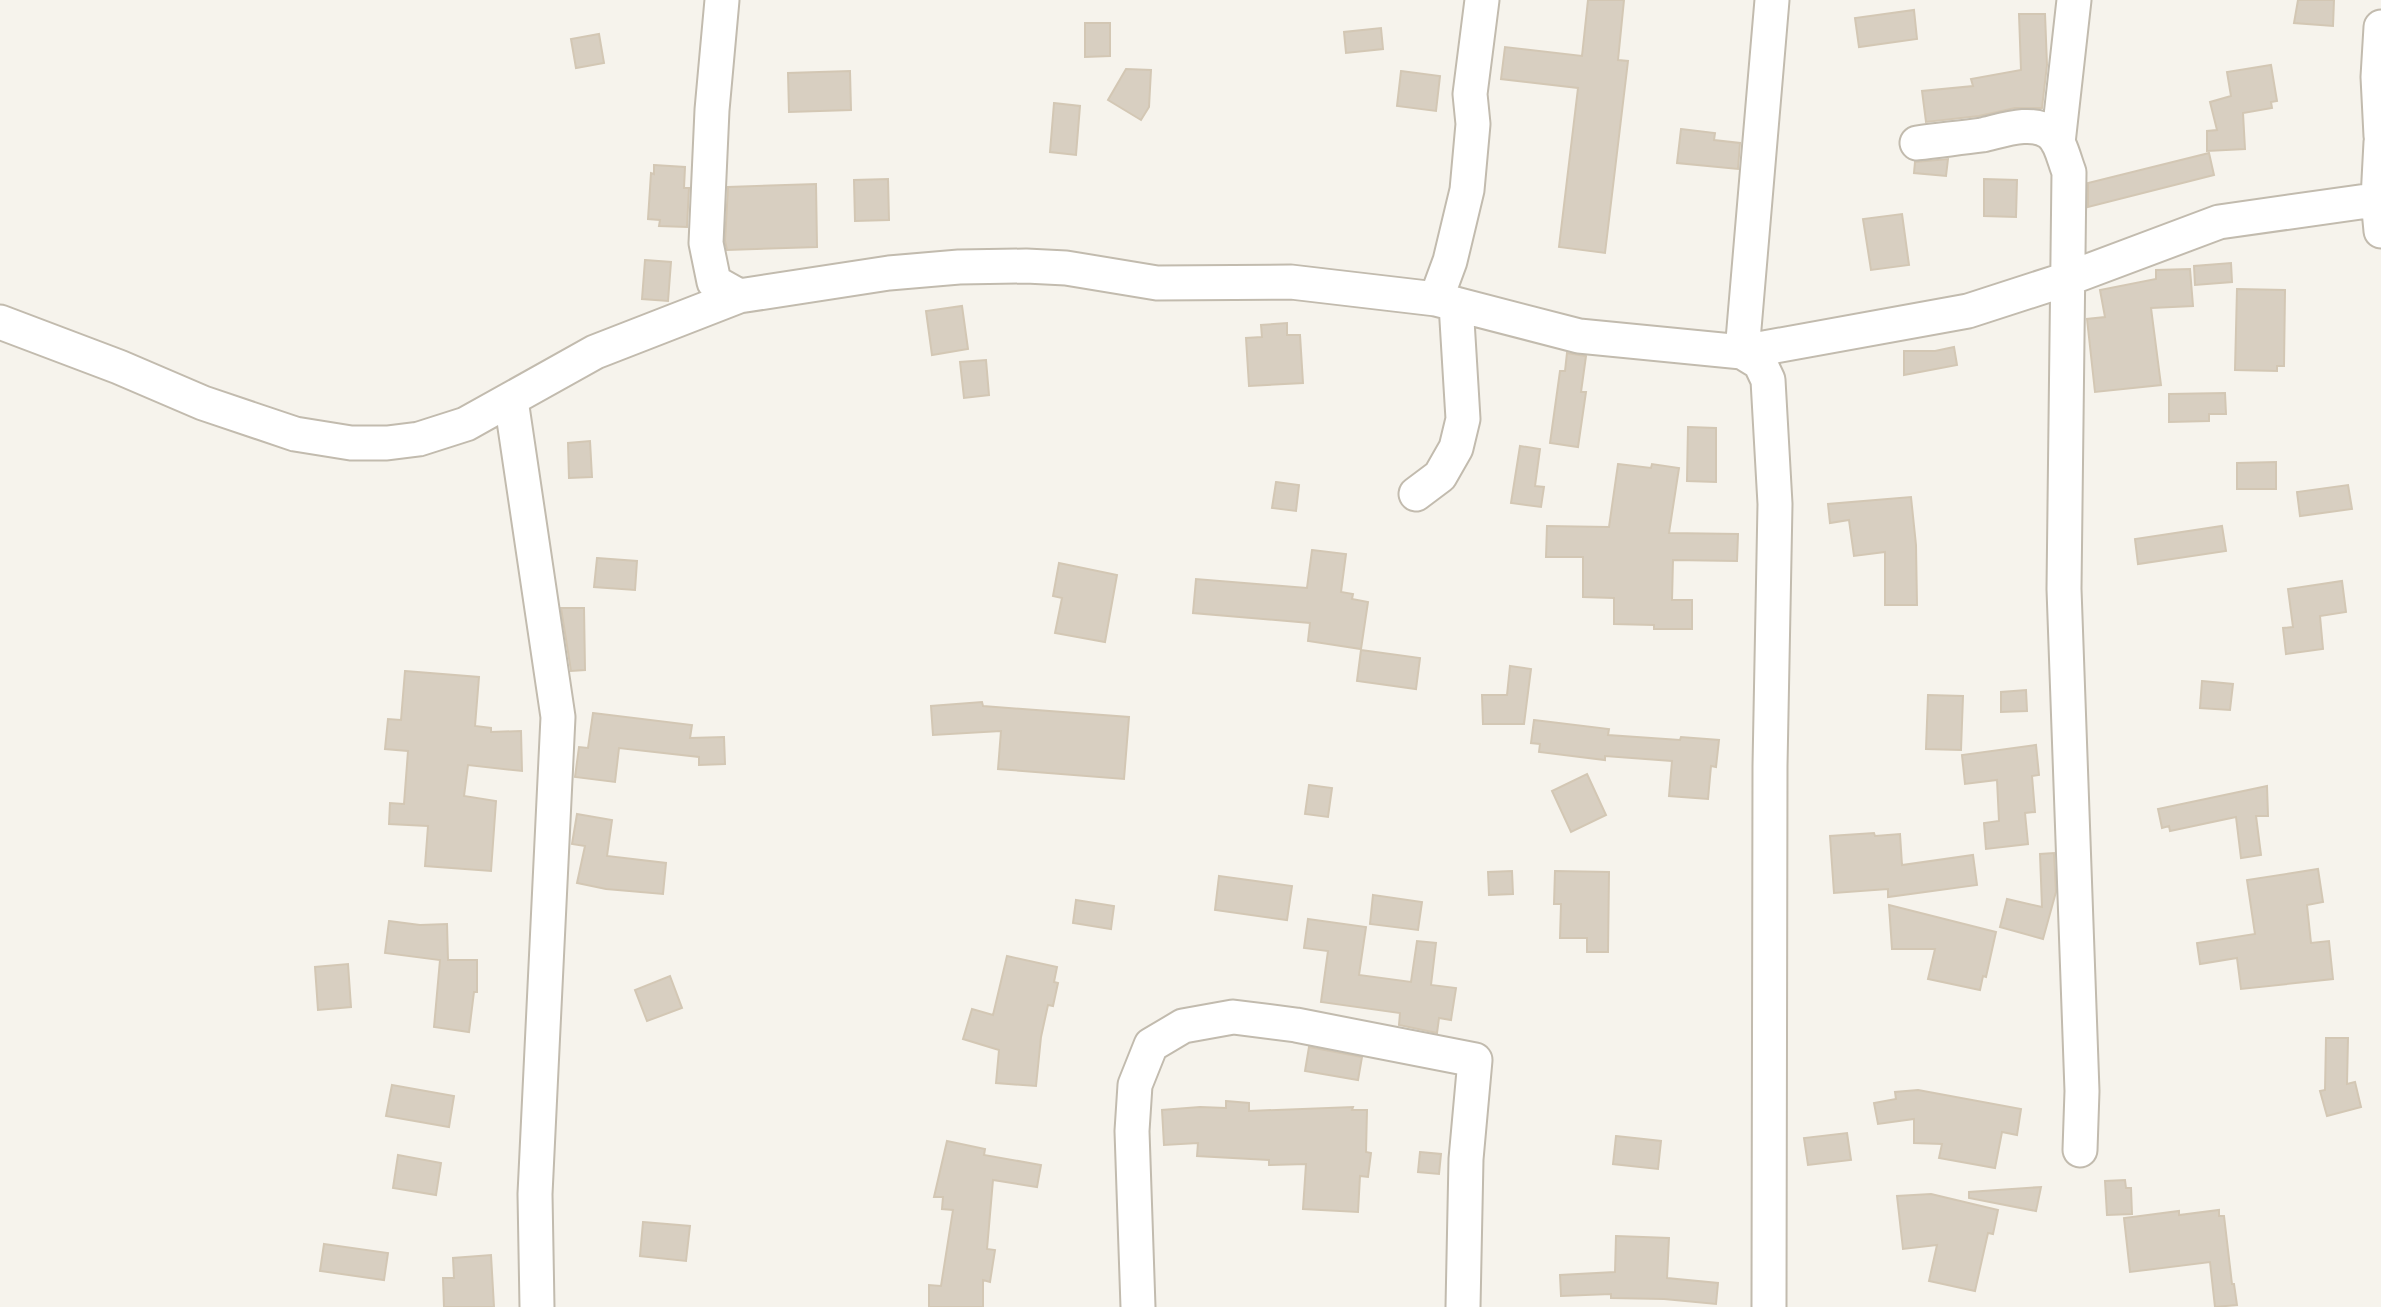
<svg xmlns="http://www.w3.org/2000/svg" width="2381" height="1307" viewBox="0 0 2381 1307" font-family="Figtree,sans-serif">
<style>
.building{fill:#d8cfc1;stroke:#d3c7b4;stroke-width:2}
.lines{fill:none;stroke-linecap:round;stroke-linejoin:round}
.minor-casing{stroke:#c2bbae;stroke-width:37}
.minor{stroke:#fff;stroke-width:33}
</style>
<rect width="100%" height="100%" fill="#f6f3ec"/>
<!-- building -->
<path class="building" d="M 1588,0 L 1624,0 L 1618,60 L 1628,61 L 1605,253 L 1559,247 L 1578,88 L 1501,79 L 1505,47 L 1582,56 Z
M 2298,0 L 2334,0 L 2333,26 L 2294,23 Z
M 1914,10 L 1917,39 L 1859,47 L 1855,18 Z
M 2019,14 L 2045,14 L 2047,65 L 2042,108 L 2015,108 L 1979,116 L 1926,122 L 1922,91 L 1973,86 L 1971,79 L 2021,70 Z
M 1085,23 L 1110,23 L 1110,56 L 1085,57 Z
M 1381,28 L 1383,49 L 1346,53 L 1344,32 Z
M 599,34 L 604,63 L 576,68 L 571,39 Z
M 2271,65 L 2277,101 L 2271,102 L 2272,108 L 2243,113 L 2245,149 L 2207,151 L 2207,131 L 2217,130 L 2210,102 L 2231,96 L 2227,72 Z
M 1126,69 L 1151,70 L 1149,107 L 1141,120 L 1108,100 Z
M 850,71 L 851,110 L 789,112 L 788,73 Z
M 1401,71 L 1440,76 L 1436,111 L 1397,106 Z
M 1054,103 L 1080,106 L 1076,155 L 1050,152 Z
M 1681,129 L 1715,133 L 1714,140 L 1740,143 L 1738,169 L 1677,163 Z
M 2209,153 L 2214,175 L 2088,207 L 2088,183 Z
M 1948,159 L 1946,176 L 1914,173 L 1915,162 Z
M 654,165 L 685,167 L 684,188 L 689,188 L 687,227 L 659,226 L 660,220 L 648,219 L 651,173 L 654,174 Z
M 888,179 L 889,220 L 855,221 L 854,180 Z
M 1984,179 L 2017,180 L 2016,217 L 1984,216 Z
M 816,184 L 817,247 L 727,250 L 725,241 L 728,187 Z
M 1902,214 L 1909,265 L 1871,270 L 1863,219 Z
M 645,260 L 671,262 L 668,301 L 642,299 Z
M 2231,263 L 2232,282 L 2195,285 L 2194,266 Z
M 2190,269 L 2193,306 L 2151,308 L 2161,385 L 2095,392 L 2087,319 L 2105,317 L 2100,290 L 2156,279 L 2156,270 Z
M 2237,289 L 2285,290 L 2284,366 L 2277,366 L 2277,371 L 2235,370 Z
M 962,306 L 968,349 L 932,355 L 926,311 Z
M 1287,323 L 1287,335 L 1300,335 L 1303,383 L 1249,386 L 1246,338 L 1262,337 L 1261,325 Z
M 1954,347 L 1957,365 L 1904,375 L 1904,351 L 1935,351 Z
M 1567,353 L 1586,356 L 1581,392 L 1586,392 L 1578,447 L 1550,443 L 1560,371 L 1565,371 Z
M 986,360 L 989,395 L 964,398 L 960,362 Z
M 2225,393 L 2226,414 L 2209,414 L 2209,421 L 2169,422 L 2169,394 Z
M 1688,427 L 1716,428 L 1716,482 L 1687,481 Z
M 590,441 L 592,477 L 569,478 L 568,443 Z
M 1520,446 L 1540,449 L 1535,486 L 1544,487 L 1541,507 L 1511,503 Z
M 2276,462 L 2276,489 L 2237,489 L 2237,463 Z
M 1618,464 L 1651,468 L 1652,464 L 1679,468 L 1669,533 L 1738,534 L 1737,561 L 1673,560 L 1672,600 L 1692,600 L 1692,629 L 1654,629 L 1654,625 L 1614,624 L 1614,598 L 1583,597 L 1583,557 L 1546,557 L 1547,526 L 1609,527 Z
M 1276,482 L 1299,485 L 1296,511 L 1272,508 Z
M 2348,485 L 2352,509 L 2300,516 L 2297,492 Z
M 1911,497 L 1916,545 L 1917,605 L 1885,605 L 1885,552 L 1854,556 L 1849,520 L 1830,523 L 1828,504 Z
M 2222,526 L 2226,551 L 2138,564 L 2135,539 Z
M 1312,550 L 1346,554 L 1341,592 L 1353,594 L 1352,599 L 1368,602 L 1361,649 L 1308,641 L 1310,623 L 1193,613 L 1196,579 L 1307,588 Z
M 597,558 L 637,561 L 635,590 L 594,587 Z
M 1059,563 L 1117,575 L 1105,642 L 1055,633 L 1062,598 L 1053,596 Z
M 2342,581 L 2346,612 L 2320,616 L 2323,649 L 2286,654 L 2283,628 L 2293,627 L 2288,589 Z
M 561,608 L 584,608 L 585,670 L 571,671 Z
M 1361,650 L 1420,658 L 1416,689 L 1357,681 Z
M 1510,666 L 1531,669 L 1524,724 L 1483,724 L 1482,695 L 1507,695 Z
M 405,671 L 479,677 L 475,726 L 491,728 L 491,732 L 521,731 L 522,771 L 468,765 L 464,796 L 496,801 L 491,871 L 425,866 L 428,826 L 389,824 L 390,803 L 404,804 L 408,751 L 385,749 L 388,719 L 401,720 Z
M 2202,681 L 2233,684 L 2230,710 L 2200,708 Z
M 2026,690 L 2027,711 L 2001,712 L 2001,692 Z
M 1928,695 L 1963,696 L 1961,750 L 1926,749 Z
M 982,702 L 983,706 L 1129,717 L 1124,779 L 998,769 L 1001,731 L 933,735 L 931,706 Z
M 593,713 L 692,725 L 690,738 L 724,737 L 725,764 L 699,765 L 699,757 L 619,748 L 615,782 L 575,777 L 579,747 L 588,748 Z
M 1534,720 L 1609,729 L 1608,735 L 1680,740 L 1681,737 L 1719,740 L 1716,767 L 1711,766 L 1708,799 L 1669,796 L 1672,761 L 1605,756 L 1605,760 L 1539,752 L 1540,744 L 1531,743 Z
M 2036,745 L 2039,775 L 2032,776 L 2035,812 L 2025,813 L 2028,844 L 1986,849 L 1984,823 L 1999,821 L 1997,780 L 1965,784 L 1962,755 Z
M 1587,774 L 1606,815 L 1571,832 L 1552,791 Z
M 1309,785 L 1332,788 L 1328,817 L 1305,814 Z
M 2267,786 L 2268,816 L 2256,816 L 2261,855 L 2241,858 L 2236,817 L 2170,831 L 2169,826 L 2162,828 L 2158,809 Z
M 577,814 L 612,820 L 607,856 L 666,863 L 663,894 L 606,889 L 577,883 L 585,846 L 572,844 Z
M 1874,833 L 1875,836 L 1900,834 L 1902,865 L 1973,855 L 1977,885 L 1888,897 L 1888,889 L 1834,893 L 1830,836 Z
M 2054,853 L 2056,892 L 2043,939 L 2000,927 L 2007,899 L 2042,907 L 2040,854 Z
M 2318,869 L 2323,902 L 2307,905 L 2311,943 L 2329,941 L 2333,979 L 2241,989 L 2237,958 L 2200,964 L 2197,943 L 2255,934 L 2247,880 Z
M 1512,871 L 1513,894 L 1489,895 L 1488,872 Z
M 1555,871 L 1609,872 L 1608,952 L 1587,952 L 1587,938 L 1560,938 L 1561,904 L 1554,904 Z
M 1219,876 L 1292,886 L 1287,920 L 1215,910 Z
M 1373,895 L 1422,902 L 1418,930 L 1370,924 Z
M 1076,900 L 1114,906 L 1111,929 L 1073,923 Z
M 1889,905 L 1996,932 L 1986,977 L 1983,976 L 1980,990 L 1928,979 L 1935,949 L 1892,949 Z
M 1308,919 L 1366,927 L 1359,975 L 1411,982 L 1417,941 L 1436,943 L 1431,985 L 1456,988 L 1451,1020 L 1439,1018 L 1437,1033 L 1399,1025 L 1400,1013 L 1321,1002 L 1328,951 L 1304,948 Z
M 389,921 L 420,925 L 447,924 L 448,960 L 477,960 L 477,992 L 474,992 L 469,1032 L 434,1027 L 440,960 L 385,953 Z
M 1007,956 L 1057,967 L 1054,982 L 1058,983 L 1053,1006 L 1048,1005 L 1041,1037 L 1036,1086 L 996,1083 L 999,1050 L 963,1039 L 972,1009 L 993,1015 Z
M 348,964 L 351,1007 L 318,1010 L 315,967 Z
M 670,976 L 682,1008 L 647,1021 L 635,990 Z
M 2326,1038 L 2348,1038 L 2347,1084 L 2355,1082 L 2361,1107 L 2327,1116 L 2320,1091 L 2325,1090 Z
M 1309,1047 L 1362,1057 L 1358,1080 L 1305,1071 Z
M 392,1085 L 454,1096 L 449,1127 L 386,1116 Z
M 1918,1090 L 2021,1109 L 2017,1135 L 2002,1132 L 1995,1168 L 1939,1158 L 1942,1144 L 1914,1143 L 1914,1119 L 1878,1124 L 1874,1103 L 1896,1099 L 1895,1092 Z
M 1226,1101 L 1249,1103 L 1249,1111 L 1353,1107 L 1352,1110 L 1367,1110 L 1366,1152 L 1371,1153 L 1368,1177 L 1360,1176 L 1358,1212 L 1303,1209 L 1306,1164 L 1269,1165 L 1269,1160 L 1197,1156 L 1198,1143 L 1164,1145 L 1162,1110 L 1200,1107 L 1226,1108 Z
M 1847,1133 L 1851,1160 L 1808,1165 L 1804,1138 Z
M 1616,1136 L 1661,1141 L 1658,1169 L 1613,1164 Z
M 947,1141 L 985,1149 L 984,1155 L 1041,1165 L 1037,1187 L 993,1180 L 987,1249 L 995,1250 L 990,1282 L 983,1280 L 983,1307 L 929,1307 L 929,1285 L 941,1286 L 953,1210 L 942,1209 L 943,1197 L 934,1197 Z
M 1420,1152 L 1441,1154 L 1439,1174 L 1418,1172 Z
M 398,1155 L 441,1163 L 436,1195 L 393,1188 Z
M 2125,1180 L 2126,1188 L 2131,1188 L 2132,1214 L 2107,1215 L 2105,1181 Z
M 2041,1187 L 2036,1211 L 1969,1198 L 1969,1192 Z
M 1931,1194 L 1998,1210 L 1993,1234 L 1988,1233 L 1975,1291 L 1929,1281 L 1937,1245 L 1903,1249 L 1897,1196 Z
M 2219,1210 L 2219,1216 L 2224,1216 L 2232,1284 L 2234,1284 L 2237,1305 L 2215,1307 L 2210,1262 L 2130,1272 L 2124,1218 L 2179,1211 L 2179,1215 Z
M 643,1222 L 690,1226 L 686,1261 L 640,1256 Z
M 1616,1236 L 1669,1238 L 1667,1278 L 1718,1283 L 1716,1304 L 1664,1299 L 1611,1298 L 1611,1294 L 1561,1296 L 1560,1275 L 1615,1272 Z
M 324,1244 L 388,1253 L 384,1280 L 320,1271 Z
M 491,1255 L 494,1307 L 444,1307 L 443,1278 L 454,1278 L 453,1258 Z"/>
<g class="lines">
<!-- minor casing -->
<g class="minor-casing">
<path id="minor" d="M 722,0 L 712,110 L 706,243 L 714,282 L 739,296
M 2381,27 L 2378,77 L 2381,136
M 2381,142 L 2378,199 L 2381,231
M 1917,143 C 1939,140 1960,138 1982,135 C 2001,131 2032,119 2050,133 C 2061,141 2064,160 2069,172 L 2064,589 L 2082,1091 L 2080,1150
M 2058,143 L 2074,0
M 1436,299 L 1450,261 L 1467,190 L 1473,124 L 1470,94 L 1482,0
M 0,322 L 119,367 L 203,403 L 295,434 L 351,443 L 387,443 L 419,439 L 466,424 L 595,352 L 739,296 L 889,273 L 959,267 L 1026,266 L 1066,268 L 1157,283 L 1291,282 L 1436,299 L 1579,336 L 1742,352 L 1968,311 L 2067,279 L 2219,222 L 2381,199
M 511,400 L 558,717 L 535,1194 L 537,1307
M 1416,494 L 1440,476 L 1456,448 L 1463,419 L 1456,304
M 1138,1307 L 1132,1131 L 1135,1085 L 1151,1045 L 1183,1026 L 1233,1017 L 1296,1025 L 1475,1060 L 1466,1159 L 1463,1307
M 1769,1307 L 1770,766 L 1775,504 L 1768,380 L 1760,363 L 1742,352 L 1772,0"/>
</g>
<!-- minor -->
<use href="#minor" class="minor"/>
</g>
</svg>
